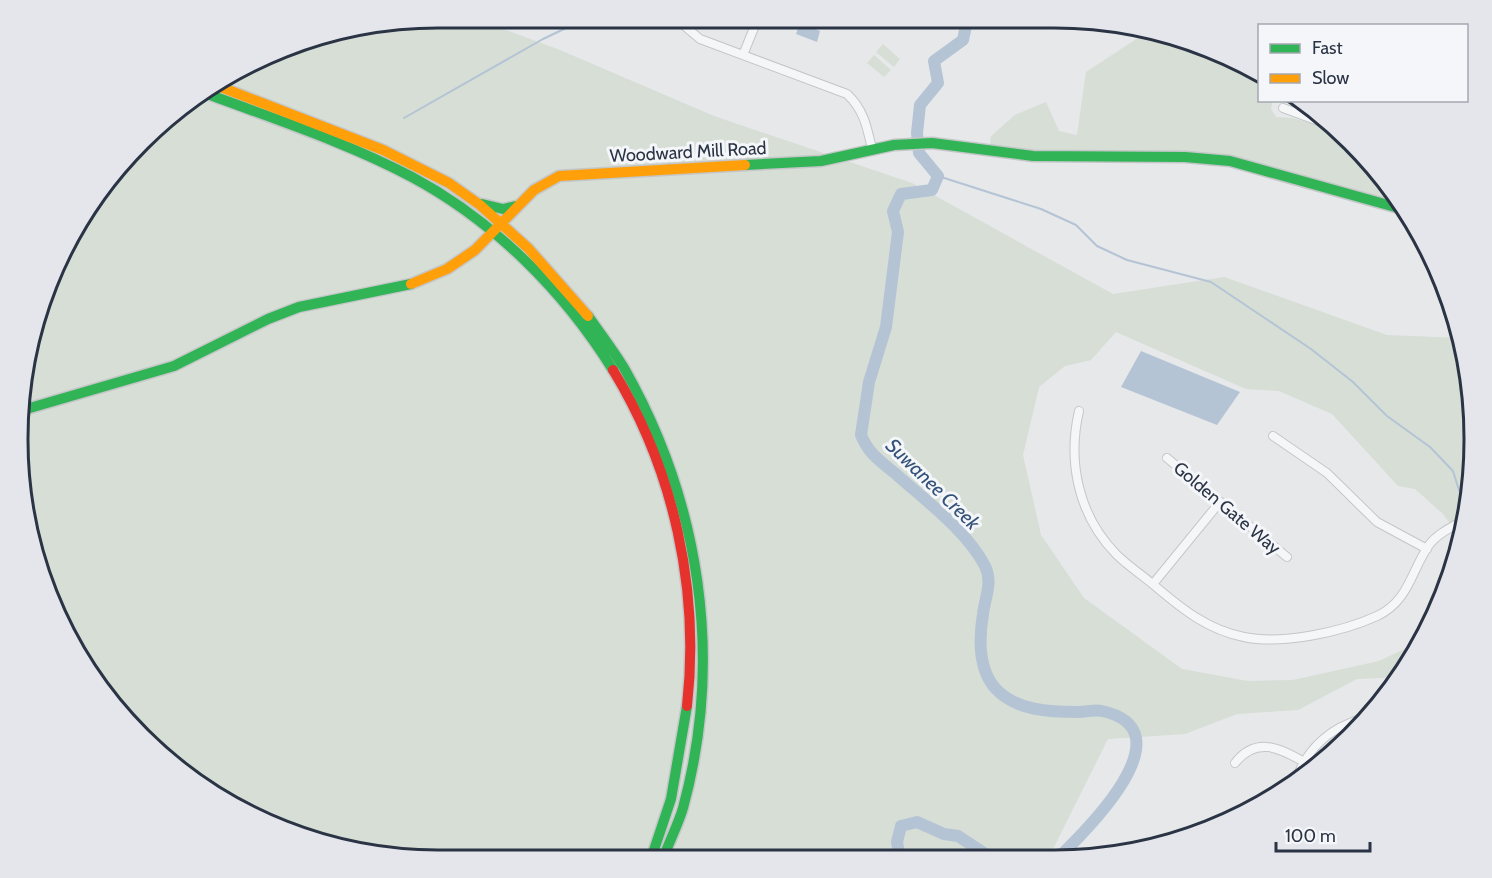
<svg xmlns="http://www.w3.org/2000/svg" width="1492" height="878" viewBox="0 0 1492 878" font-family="Cabin,sans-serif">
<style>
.green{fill:#d6ded6}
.water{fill:#b4c4d5}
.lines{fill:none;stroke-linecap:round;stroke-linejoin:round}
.stream{stroke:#b4c4d5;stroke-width:2}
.river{stroke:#b4c4d5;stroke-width:12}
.street-casing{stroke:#c4c6c8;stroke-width:10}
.fast-casing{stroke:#c4c6c8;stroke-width:13}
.slow-casing{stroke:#c4c6c8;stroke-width:13}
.jam-casing{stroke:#c4c6c8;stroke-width:13}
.street{stroke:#f5f6f7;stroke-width:8}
.fast{stroke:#30b455;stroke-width:10}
.slow{stroke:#ff9f0a;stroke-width:10}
.jam{stroke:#e5322d;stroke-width:10}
.labels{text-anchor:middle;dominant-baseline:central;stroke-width:6;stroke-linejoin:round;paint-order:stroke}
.street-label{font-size:18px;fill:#2b3445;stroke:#f4f6f9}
.water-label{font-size:20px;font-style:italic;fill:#34527a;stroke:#f4f6f9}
.rim{fill:none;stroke:#2b3445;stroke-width:3}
</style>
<rect width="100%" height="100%" fill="#e6e8ea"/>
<!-- green -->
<path class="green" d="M 439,18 L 473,18 L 560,50 L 714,116 L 912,183 L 1113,294 L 1224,277 L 1387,335 L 1460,338 C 1478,395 1479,480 1461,538 L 1443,514 L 1415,489 L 1398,486 L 1332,414 L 1279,391 L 1246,389 L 1116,332 L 1091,360 L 1065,366 L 1039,387 L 1023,455 L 1041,535 L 1084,598 L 1182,669 L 1248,681 L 1293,680 L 1379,661 L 1413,645 L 1422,638 L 1403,673 L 1399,677 L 1357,679 L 1298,710 L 1237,714 L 1185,734 L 1108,739 L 1048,859 L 411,859 L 303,838 L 205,789 L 105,695 L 40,574 L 18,439 L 40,304 L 105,183 L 183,105 L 304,40 Z
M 1147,32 L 1189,40 L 1259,75 L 1260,100 L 1273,101 L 1271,109 L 1276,117 L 1292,118 L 1339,131 L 1351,142 L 1404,207 L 1239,160 L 1062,154 L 990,148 L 991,136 L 1015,115 L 1046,102 L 1059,131 L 1077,135 L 1086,72 Z
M 883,44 L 900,59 L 894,67 L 876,52 Z
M 874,55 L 891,70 L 884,77 L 867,63 Z"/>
<!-- water -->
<path class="water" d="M 800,23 L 820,31 L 817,42 L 796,34 Z
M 1141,351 L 1240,392 L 1217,425 L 1121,387 Z"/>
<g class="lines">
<!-- stream -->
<path class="stream" d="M 404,118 L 543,39 L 587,18
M 938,176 L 1041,209 L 1076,225 L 1097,246 L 1127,260 L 1211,282 L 1311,349 L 1353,382 L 1387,416 L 1430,447 L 1453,471 L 1464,506"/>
<!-- river -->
<path class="river" d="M 965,19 L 967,21 L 963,40 L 934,61 L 938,83 L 920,105 L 917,133 L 919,153 L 938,176 L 932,190 L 901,194 L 893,211 L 898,232 L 886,327 L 869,382 L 861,435 C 869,455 882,462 897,475 C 926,501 966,530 985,566 C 993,583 985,597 983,614 C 979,638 978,668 995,688 C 1016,711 1050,712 1079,712 C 1087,712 1094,709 1102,711 C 1190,730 1085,832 1057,859
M 900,859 L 897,842 L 901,826 L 917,822 L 944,834 L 958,836 L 993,859"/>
<!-- street casing -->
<g class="street-casing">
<path id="street" d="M 675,18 L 700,39 L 847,94 C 864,110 867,127 872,149
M 743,55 L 758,18
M 1283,108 L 1332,126
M 1079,411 C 1067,463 1079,516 1116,554 C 1128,566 1142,575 1155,586 C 1182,609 1208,630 1244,637 C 1282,645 1342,632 1377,616 C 1409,601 1411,571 1429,545 C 1438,533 1454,526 1466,519
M 1273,436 L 1327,473 L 1377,522 L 1427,549
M 1167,458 L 1287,557
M 1153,584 L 1220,502
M 1235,763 C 1256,736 1280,748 1304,762
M 1296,780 C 1307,748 1331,727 1364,718"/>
</g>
<!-- fast casing -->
<g class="fast-casing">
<path id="fast" d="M 205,93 C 274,119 346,142 412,177 C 494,221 564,291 613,370
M 745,165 L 821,161 L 894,145 L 932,143 L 1033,156 L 1185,157 L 1230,161 L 1406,210
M 482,204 L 503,209 L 516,206
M 588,316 C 600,333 613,350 624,368 C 700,502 724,658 683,808 C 678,825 669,842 663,859
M 23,410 L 174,366 L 268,319 L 299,307 L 411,284
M 651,859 L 671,799 L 687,706"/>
</g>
<!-- slow casing -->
<g class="slow-casing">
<path id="slow" d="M 218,86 L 383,150 L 449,183 L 480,205 L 528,248 L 588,316
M 411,284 L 447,269 L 475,250 L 534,190 L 559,176 L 745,165"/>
</g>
<!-- jam casing -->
<g class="jam-casing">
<path id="jam" d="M 613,370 C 674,470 700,590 687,706"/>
</g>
<!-- street -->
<use href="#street" class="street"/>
<!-- fast -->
<use href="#fast" class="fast"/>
<!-- slow -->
<use href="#slow" class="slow"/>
<!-- jam -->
<use href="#jam" class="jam"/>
</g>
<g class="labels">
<!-- street labels -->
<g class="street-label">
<text transform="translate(688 152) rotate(-3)">Woodward Mill Road</text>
<text transform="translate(1227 508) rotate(40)">Golden Gate Way</text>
</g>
<!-- water labels -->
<g class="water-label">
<text transform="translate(933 484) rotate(44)">Suwanee Creek</text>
</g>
</g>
<!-- crop -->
<path d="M0 0H1492V878H0ZM438 28H1054A410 410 0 0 1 1464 438V440A410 410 0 0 1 1054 850H438A410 410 0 0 1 28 440V438A410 410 0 0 1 438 28Z" fill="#e4e6eb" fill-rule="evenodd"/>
<path class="rim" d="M438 28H1054A410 410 0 0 1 1464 438V440A410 410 0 0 1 1054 850H438A410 410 0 0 1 28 440V438A410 410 0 0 1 438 28Z"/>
<!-- legend -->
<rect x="1258" y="24" width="210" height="78" fill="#f4f6f9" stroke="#a4a8b1" stroke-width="1.5"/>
<rect x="1270" y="44" width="30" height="9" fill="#30b455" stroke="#a4a8b1" stroke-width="1.5"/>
<text x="1312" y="54" font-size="18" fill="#2b3445">Fast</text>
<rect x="1270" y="74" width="30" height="9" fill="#ff9f0a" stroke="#a4a8b1" stroke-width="1.5"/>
<text x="1312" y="84" font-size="18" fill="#2b3445">Slow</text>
<!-- scale -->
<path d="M1276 842v9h94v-9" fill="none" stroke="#2b3445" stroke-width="3"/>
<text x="1285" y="842" font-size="18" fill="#2b3445" stroke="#f4f6f9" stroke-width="4.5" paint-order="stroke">100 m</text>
</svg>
